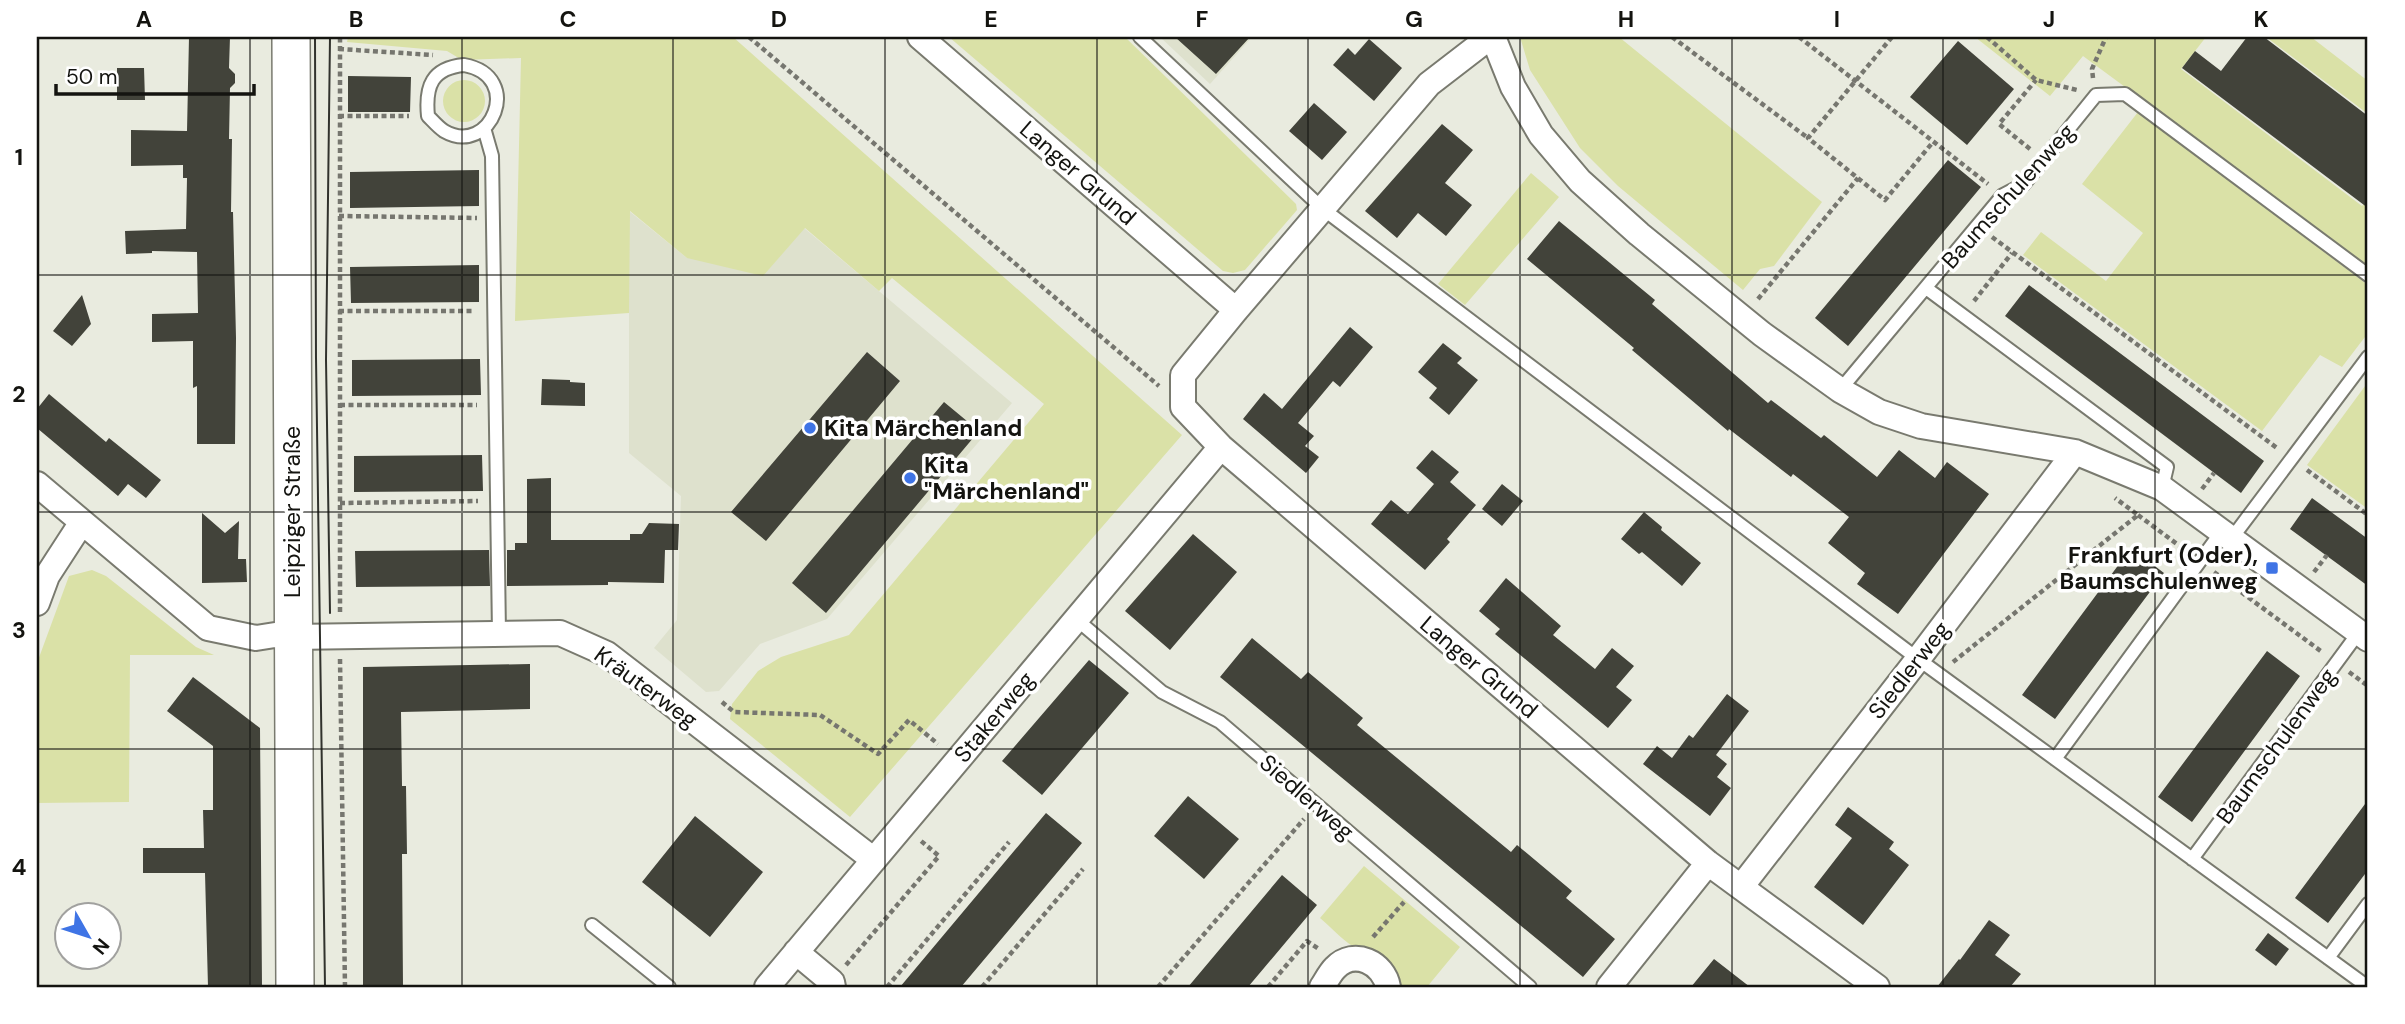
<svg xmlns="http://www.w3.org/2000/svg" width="2405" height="1024" viewBox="0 0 2405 1024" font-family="'DM Sans',sans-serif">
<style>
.built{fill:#dee1cd}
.green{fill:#dae1a7}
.building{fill:#42433a}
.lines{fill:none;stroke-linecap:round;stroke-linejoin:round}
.lane-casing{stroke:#797a6f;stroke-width:16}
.street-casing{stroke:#797a6f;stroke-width:28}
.secondary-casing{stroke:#797a6f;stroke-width:40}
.path{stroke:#76766f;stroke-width:4.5;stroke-dasharray:5 3.5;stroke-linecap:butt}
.lane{stroke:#fff;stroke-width:12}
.street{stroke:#fff;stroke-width:24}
.secondary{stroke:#fff;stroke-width:37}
.tram{stroke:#31322d;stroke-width:2}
.grid{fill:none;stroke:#141410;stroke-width:2;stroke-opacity:0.55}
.poi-dot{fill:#3f74e5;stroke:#fff;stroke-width:2.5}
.labels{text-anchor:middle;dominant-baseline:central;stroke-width:7;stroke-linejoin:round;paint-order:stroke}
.street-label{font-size:23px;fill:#141410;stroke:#fff}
.poi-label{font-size:23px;font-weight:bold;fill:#141410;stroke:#fff;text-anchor:start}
.neatline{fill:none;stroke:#141410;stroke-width:2.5}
.grid-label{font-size:23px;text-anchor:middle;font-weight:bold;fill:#141410}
</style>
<rect width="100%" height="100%" fill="#e9ebdf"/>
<!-- built -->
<path class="built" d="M 1160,37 L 1252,37 L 1210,84 Z
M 629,211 L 687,258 L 804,228 L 1012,403 L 827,619 L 760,644 L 719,691 L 706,692 L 654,648 L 677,620 L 681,496 L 629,453 Z"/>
<!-- green -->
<path class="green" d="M 348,37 L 733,37 L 1182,435 L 850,817 L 730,719 L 732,704 L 758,671 L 781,657 L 849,635 L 1044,404 L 892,278 L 879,291 L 805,228 L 763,276 L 687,258 L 630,211 L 629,313 L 515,321 L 521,58 L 462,60 L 447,51 L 347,42 Z
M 949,37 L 1125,37 L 1296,204 L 1297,210 L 1245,270 L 1233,273 L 1223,271 Z
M 1520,37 L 1619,37 L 1822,202 L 1774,266 L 1760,269 L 1743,290 L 1618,186 L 1580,148 L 1530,70 Z
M 1975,37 L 2206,37 L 2181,69 L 2362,206 L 2368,199 L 2368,266 L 2083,56 L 2050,96 Z
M 2266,37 L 2311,37 L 2368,81 L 2368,114 Z
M443 101a21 21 0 1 1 42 0a21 21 0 1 1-42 0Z
M 2138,112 L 2368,285 L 2368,333 L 2342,367 L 2320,355 L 2262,431 L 2023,255 L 2041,232 L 2106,281 L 2143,233 L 2082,184 Z
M 1531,173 L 1559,197 L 1465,305 L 1438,284 Z
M 2368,382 L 2368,509 L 2307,465 Z
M 92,570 L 106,576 L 196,647 L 214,655 L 130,655 L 129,802 L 37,803 L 37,663 L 69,576 Z
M 1364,866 L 1460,947 L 1427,987 L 1400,987 C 1395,958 1381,961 1359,950 C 1345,943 1332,928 1320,918 Z"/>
<!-- building -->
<path class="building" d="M 189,37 L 230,37 L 229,68 L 235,74 L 235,83 L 230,88 L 229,139 L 232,139 L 231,212 L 233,212 L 236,338 L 235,444 L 197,444 L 197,386 L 193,388 L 193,341 L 152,342 L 152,314 L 198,313 L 197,252 L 152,251 L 152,253 L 126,254 L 125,231 L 186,229 L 187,178 L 183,178 L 183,165 L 131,166 L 131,130 L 187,131 Z
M 1175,37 L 1250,37 L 1216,74 Z
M 2247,37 L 2264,37 L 2368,116 L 2368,208 L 2182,68 L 2195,51 L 2221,71 Z
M 1369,39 L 1402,68 L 1374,101 L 1333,65 L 1348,48 L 1355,55 Z
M 1958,41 L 2014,89 L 1967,145 L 1910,97 Z
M 117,68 L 144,68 L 145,100 L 117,100 Z
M 348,76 L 411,77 L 410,112 L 348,112 Z
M 1314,103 L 1347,132 L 1322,160 L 1289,131 Z
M 1442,124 L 1473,150 L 1445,183 L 1472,205 L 1446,236 L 1418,213 L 1397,238 L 1365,211 Z
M 1948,160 L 1981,187 L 1848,346 L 1815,318 Z
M 479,170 L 479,206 L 350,208 L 350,172 Z
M 1559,221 L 1655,300 L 1652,304 L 1768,403 L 1771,400 L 1821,438 L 1824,435 L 1877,477 L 1899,450 L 1935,478 L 1947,462 L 1989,494 L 1898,614 L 1857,584 L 1865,573 L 1828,543 L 1849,517 L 1793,474 L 1791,477 L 1729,429 L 1728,431 L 1632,350 L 1634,348 L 1527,259 Z
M 479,265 L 479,302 L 351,303 L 350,267 Z
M 2029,285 L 2264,461 L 2241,493 L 2005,316 Z
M 82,295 L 91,324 L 72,346 L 53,331 Z
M 1350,327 L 1373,347 L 1340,387 L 1333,381 L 1298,423 L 1314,436 L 1305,446 L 1319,457 L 1306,473 L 1243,419 L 1264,393 L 1282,409 Z
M 1443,343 L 1462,358 L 1457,363 L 1478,380 L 1449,415 L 1429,398 L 1437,388 L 1418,372 Z
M 867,352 L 900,381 L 766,541 L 731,512 Z
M 480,359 L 481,395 L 352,396 L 352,360 Z
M 542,379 L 570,380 L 570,382 L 585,383 L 585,406 L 541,405 Z
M 49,394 L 106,442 L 109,438 L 161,480 L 146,498 L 128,484 L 118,496 L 37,428 L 37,409 Z
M 944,402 L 979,431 L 826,613 L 792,583 Z
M 1432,450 L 1459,472 L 1450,482 L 1476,505 L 1447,539 L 1450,542 L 1425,570 L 1371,524 L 1391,500 L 1408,514 L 1434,484 L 1416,468 Z
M 482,455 L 483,491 L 354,492 L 354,456 Z
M 551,478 L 551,540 L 630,540 L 630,534 L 642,534 L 649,523 L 679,524 L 678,550 L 665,550 L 664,583 L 608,582 L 608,585 L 507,586 L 507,550 L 515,550 L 515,543 L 527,543 L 527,479 Z
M 1502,484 L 1523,501 L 1502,526 L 1482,509 Z
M 2312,498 L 2368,539 L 2368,586 L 2290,529 Z
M 1644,512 L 1662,527 L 1661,530 L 1701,563 L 1682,586 L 1642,552 L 1639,554 L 1621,539 Z
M 202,513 L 225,533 L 239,521 L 238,559 L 246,559 L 247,582 L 202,583 Z
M 1193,534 L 1237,572 L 1170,650 L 1125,611 Z
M 2131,548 L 2164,573 L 2055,719 L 2022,695 Z
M 489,550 L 490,586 L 356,587 L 355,551 Z
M 1506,578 L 1561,626 L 1553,635 L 1595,669 L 1612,648 L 1634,666 L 1616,687 L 1632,700 L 1608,728 L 1495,634 L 1500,629 L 1479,611 Z
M 1252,638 L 1301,679 L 1308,672 L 1363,718 L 1357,725 L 1511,852 L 1517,845 L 1572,891 L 1566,898 L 1615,939 L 1583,977 L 1220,677 Z
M 2267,651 L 2300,676 L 2192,822 L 2158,797 Z
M 1089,660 L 1129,693 L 1042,795 L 1002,761 Z
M 530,664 L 530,709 L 401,712 L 402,786 L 406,786 L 407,854 L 402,854 L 403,987 L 363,987 L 363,667 Z
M 193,677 L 260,728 L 262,987 L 208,987 L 205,873 L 143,873 L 143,848 L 204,848 L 203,810 L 213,810 L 213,746 L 167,711 Z
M 1727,694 L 1749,711 L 1716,755 L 1727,764 L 1717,777 L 1731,788 L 1710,816 L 1643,764 L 1657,746 L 1672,758 L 1689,735 L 1693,738 Z
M 1188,796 L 1239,839 L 1204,879 L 1154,836 Z
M 2368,800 L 2368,870 L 2328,923 L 2295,898 Z
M 1848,807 L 1894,842 L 1889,849 L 1909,865 L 1863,925 L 1814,887 L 1852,838 L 1835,825 Z
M 1046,813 L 1082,843 L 961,987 L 900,987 Z
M 695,816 L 763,872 L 710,937 L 642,882 Z
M 1282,875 L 1317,905 L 1296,930 L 1248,987 L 1188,987 Z
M 1989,920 L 2010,935 L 1995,955 L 2021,974 L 2010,987 L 1937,987 L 1959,959 L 1960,960 Z
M 2268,933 L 2289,949 L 2276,966 L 2255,950 Z
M 1714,959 L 1750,987 L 1691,987 Z"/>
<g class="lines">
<!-- lane casing -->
<g class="lane-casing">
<path id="lane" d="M 1140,37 L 1323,209 L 1918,659 L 2368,987
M 464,65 C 525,76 491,158 444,131 C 438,127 433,121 428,116 C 425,86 432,68 464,65 Z
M 484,128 L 492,156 L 499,633
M 1926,288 L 2167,467 L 2162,488
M 1840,390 L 2003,195 L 2024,184 L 2096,95 L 2125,94 L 2368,275
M 2232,538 L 2368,357
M 1076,619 L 1162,692 L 1220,722 L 1530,987
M 2055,759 L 2222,531
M 2192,859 L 2359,632
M 592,925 L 669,987
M 2328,958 L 2368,904"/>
</g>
<!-- street casing -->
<g class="street-casing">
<path id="street" d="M 920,37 L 1236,310
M 1490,37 L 1429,84 L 1236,310 L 1183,375 L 1183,407 L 1221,447 L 1708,863 L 1877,987
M 1493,37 L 1513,87 L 1541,135 L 1580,181 L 1639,234 L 1762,334 L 1840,390 L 1879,412 L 1921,426 L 2075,452 L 2162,488 L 2368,639
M 37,484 L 208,628 L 256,638 L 275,635 L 293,637 L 560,633 L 607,654 L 874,860
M 37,603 L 47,576 L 82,522
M 1741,887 L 1918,659 L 2075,452
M 796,952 L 832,982 L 833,987
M 767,987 L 1221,447
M 1322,987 C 1326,981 1330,973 1335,968 C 1354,948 1384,963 1388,987
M 1609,987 L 1708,863"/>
</g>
<!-- secondary casing -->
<g class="secondary-casing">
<path id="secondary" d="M 291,37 L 295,987"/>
</g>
<!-- path -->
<path class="path" d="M 749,37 L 1159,386
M 1672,37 L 1808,138
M 1799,37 L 1988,184
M 1892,37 L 1808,138 L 1885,200 L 1933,142
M 1987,37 L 2036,80 L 2077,90
M 339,49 L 433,55
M 2093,78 L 2092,69 L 2106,37
M 339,116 L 409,116
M 2030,149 L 1999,124 L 2036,80
M 339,216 L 477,218
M 1992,237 L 2277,448
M 1758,299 L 1858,178
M 1974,301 L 2012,253
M 339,311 L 475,311
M 340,405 L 477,405
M 2307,470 L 2368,515
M 2202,489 L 2214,473
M 340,503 L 478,501
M 2138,515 L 2185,550
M 2214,572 L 2322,652
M 2314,572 L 2327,555
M 340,612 L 340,37
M 340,659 L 345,987
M 1953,662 L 2138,515 L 2115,498
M 2349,672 L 2368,686
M 722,702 L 734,712 L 820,715 L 878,754 L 909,720 L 938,744
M 1373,937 L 1404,902
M 846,965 L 939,856 L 921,841
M 887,987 L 1009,842
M 982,987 L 1083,869
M 1158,987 L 1304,819
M 1268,987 L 1307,941 L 1319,949"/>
<!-- lane -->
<use href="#lane" class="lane"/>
<!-- street -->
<use href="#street" class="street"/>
<!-- secondary -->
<use href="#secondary" class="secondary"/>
<!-- tram -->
<path class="tram" d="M 315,37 L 316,358 L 325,987
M 330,37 L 326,360 L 330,613"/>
</g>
<!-- grid -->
<path class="grid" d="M 250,37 L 250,987M 462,37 L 462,987M 673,37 L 673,987M 885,37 L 885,987M 1097,37 L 1097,987M 1308,37 L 1308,987M 1520,37 L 1520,987M 1732,37 L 1732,987M 1943,37 L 1943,987M 2155,37 L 2155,987M 37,275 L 2368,275M 37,512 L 2368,512M 37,749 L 2368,749"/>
<!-- markers -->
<g class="poi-dot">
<circle cx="810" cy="428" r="7"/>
<circle cx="910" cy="478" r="7"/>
<rect x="2265" y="561" width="14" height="14" rx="3.5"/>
</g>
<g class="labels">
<!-- street labels -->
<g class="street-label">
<text transform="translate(1078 173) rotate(41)">Langer Grund</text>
<text transform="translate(2008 196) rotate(-48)">Baumschulenweg</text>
<text transform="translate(292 512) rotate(-90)">Leipziger Straße</text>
<text transform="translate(1479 667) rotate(40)">Langer Grund</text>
<text transform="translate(1909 670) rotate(-52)">Siedlerweg</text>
<text transform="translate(646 687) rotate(36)">Kräuterweg</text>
<text transform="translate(994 717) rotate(-50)">Stakerweg</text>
<text transform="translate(2276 746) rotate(-54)">Baumschulenweg</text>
<text transform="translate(1307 797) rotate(41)">Siedlerweg</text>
</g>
<!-- poi labels -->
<g class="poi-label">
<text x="824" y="428">Kita Märchenland</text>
<text x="924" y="465">Kita<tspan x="924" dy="26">"Märchenland"</tspan></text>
<text x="2258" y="555" text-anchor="end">Frankfurt (Oder),<tspan x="2258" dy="26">Baumschulenweg</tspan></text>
</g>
</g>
<!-- border -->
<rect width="2405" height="1024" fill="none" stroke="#ffffff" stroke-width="77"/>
<!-- north arrow -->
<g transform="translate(88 936) rotate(129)"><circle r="33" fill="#ffffff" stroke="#a1a19f" stroke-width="2"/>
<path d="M0-5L12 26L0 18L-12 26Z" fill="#3f74e5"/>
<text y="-10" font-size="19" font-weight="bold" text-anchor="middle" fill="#141410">N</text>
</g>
<!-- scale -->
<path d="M56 84v10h198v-10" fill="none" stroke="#141410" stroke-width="3.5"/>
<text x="66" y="84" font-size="21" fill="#141410" stroke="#ffffff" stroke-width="5" paint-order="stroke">50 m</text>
<rect x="38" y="38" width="2328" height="948" class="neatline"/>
<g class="grid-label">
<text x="144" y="27">A</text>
<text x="356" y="27">B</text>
<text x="568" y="27">C</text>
<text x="779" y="27">D</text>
<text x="991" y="27">E</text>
<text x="1202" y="27">F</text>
<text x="1414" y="27">G</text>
<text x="1626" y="27">H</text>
<text x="1837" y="27">I</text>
<text x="2049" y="27">J</text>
<text x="2261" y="27">K</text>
<text x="19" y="165">1</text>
<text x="19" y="402">2</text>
<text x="19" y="638">3</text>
<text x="19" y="875">4</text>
</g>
</svg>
